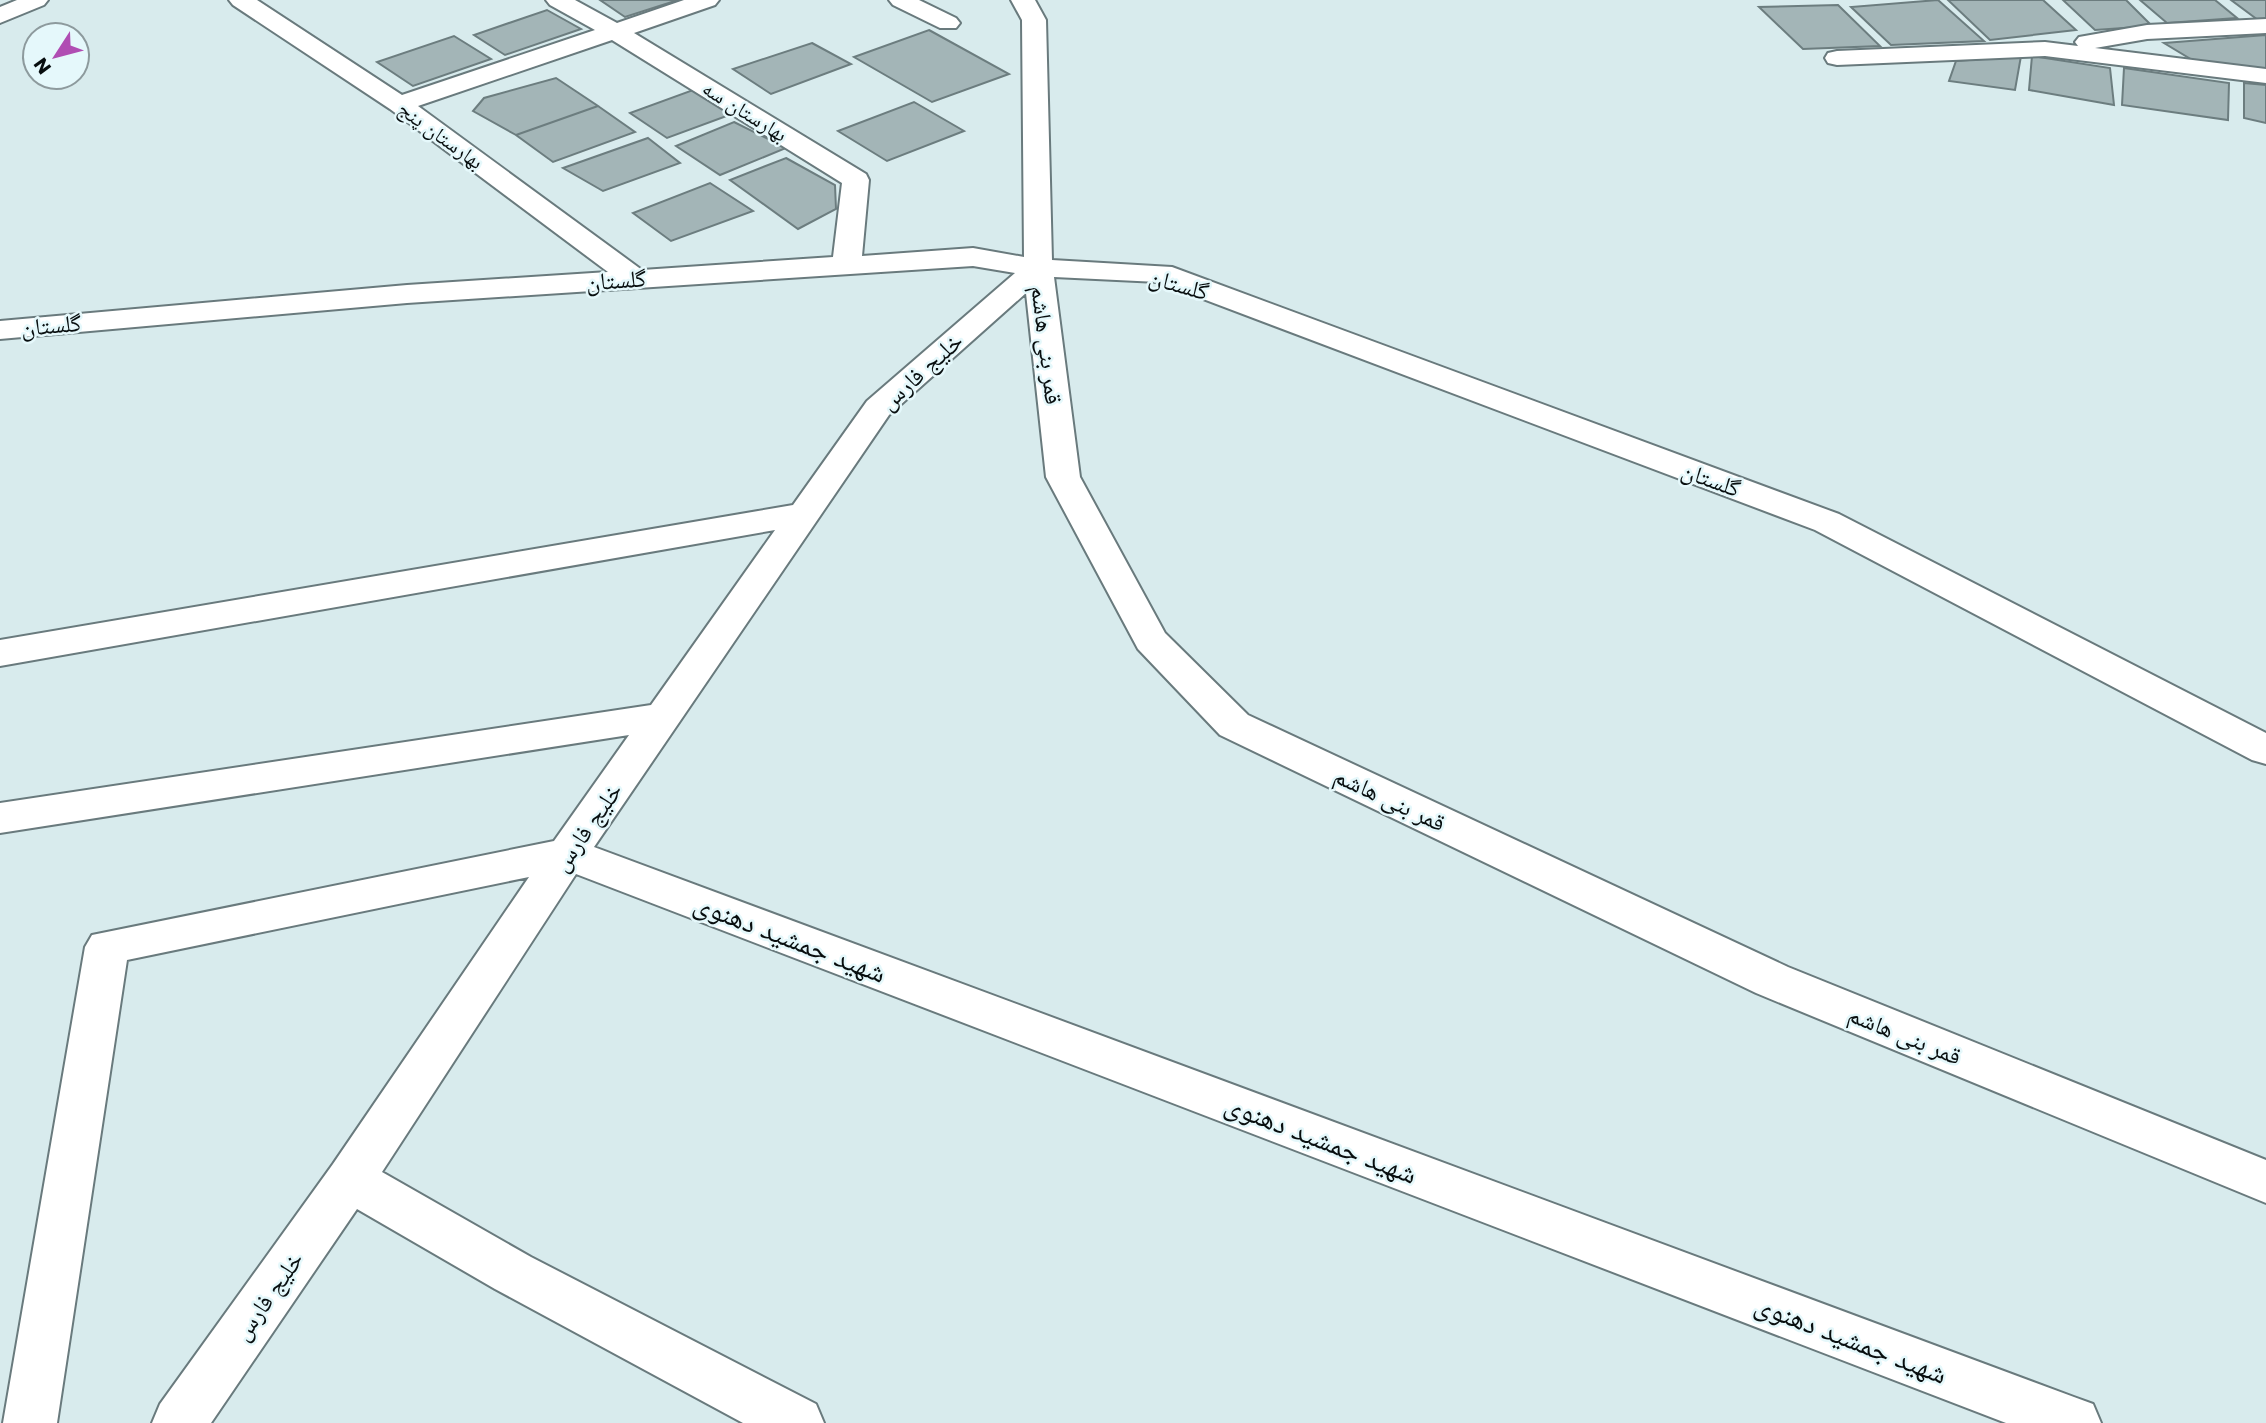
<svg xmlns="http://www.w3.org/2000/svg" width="2266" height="1423" viewBox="0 0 2266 1423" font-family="Poppins,'Noto Naskh Arabic',sans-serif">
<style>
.building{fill:#a3b5b7;stroke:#6c7d7f;stroke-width:2}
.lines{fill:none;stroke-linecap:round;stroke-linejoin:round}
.minor-casing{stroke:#697a7d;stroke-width:4}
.minor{fill:#fff;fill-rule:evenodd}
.labels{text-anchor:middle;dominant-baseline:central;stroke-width:5;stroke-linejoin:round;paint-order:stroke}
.far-street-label{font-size:21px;fill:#080e0f;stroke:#e5f8fb}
.street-label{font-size:24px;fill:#080e0f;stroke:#e5f8fb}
.near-street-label{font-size:28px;fill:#080e0f;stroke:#e5f8fb}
</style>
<rect width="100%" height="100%" fill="#d8ebed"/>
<!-- building -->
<path class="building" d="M 600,0 L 678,0 L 625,17 Z
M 1938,0 L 1984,41 L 1891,45 L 1851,7 Z
M 1948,0 L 2043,0 L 2076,30 L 1990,40 Z
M 2063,0 L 2126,0 L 2152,26 L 2095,30 Z
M 2140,0 L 2215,0 L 2237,18 L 2167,23 Z
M 2231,0 L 2266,0 L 2266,20 L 2258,20 Z
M 1838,5 L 1880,46 L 1803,49 L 1759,7 Z
M 547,10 L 581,29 L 505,55 L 474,35 Z
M 929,30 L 1009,74 L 932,102 L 854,57 Z
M 2266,35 L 2266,69 L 2194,61 L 2164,43 Z
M 454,36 L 491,59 L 413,86 L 377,62 Z
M 812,43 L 851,64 L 771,94 L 733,69 Z
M 2021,56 L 2015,90 L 1949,81 L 1956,61 Z
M 2032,56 L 2110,68 L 2114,105 L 2029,90 Z
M 2124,68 L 2229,83 L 2228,120 L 2122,105 Z
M 556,78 L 598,106 L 516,135 L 473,111 L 484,98 Z
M 2244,83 L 2266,85 L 2266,123 L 2244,118 Z
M 693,90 L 732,114 L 667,138 L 630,113 Z
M 914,102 L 964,131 L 887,161 L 838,131 Z
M 598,106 L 635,132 L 553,162 L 516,135 Z
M 734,122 L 786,148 L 720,175 L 676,146 Z
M 648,138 L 680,163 L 603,191 L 563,168 Z
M 786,158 L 835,185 L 836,209 L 798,229 L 730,180 Z
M 710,183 L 753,211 L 671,241 L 633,213 Z"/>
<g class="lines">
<!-- minor casing -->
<g class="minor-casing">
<path id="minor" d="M 17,0 L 48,0 L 44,5 L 0,23 L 0,7 Z
M 229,0 L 257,0 L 402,95 L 595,30 L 550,5 L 546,0 L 575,0 L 617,23 L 684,0 L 719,0 L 715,5 L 634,33 L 866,174 L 869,180 L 862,256 L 973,248 L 1024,257 L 1022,20 L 1011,0 L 1035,0 L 1046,20 L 1052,260 L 1172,267 L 1839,514 L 2266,733 L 2266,764 L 2252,760 L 1815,530 L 1158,282 L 1054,277 L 1080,477 L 1165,633 L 1248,715 L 1788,967 L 2266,1160 L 2266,1203 L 1756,993 L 1220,735 L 1138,649 L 1046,477 L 1026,293 L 889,415 L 594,847 L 2074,1397 L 2093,1404 L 2101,1423 L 2006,1423 L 576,874 L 382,1172 L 531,1257 L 816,1404 L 824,1423 L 743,1423 L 495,1289 L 357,1209 L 211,1423 L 152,1423 L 160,1404 L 333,1164 L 529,877 L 127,960 L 57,1423 L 3,1423 L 85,947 L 92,935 L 554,841 L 629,735 L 0,833 L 0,803 L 651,705 L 775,530 L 0,666 L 0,640 L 793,505 L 867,401 L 1015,273 L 973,266 L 407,303 L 0,339 L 0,321 L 407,285 L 608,272 L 390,109 L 233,5 ZM 612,40 L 842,183 L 833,257 L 642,270 L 418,106 Z
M 889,0 L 919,0 L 956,18 L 960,23 L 956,28 L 940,28 L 893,5 Z
M 2266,19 L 2266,33 L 2147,39 L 2095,48 L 2266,69 L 2266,83 L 2045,56 L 1837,65 L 1828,63 L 1825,58 L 1828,53 L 1837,51 L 2045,42 L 2078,46 L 2075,42 L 2079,37 L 2147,25 Z"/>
</g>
<!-- minor -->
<use href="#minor" class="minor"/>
</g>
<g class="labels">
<!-- far-street labels -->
<g class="far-street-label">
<text transform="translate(745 111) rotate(32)">بهارستان سه</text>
<text transform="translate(441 135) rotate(36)">بهارستان پنج</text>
</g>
<!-- street labels -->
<g class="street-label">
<text transform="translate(616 280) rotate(-4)">گلستان</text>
<text transform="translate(1179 284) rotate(16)">گلستان</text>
<text transform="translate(51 325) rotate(-5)">گلستان</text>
<text transform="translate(1047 345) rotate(83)">قمر بنی هاشم</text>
<text transform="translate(921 371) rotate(-42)">خلیج فارس</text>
<text transform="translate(1711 479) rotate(20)">گلستان</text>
<text transform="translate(1390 799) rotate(25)">قمر بنی هاشم</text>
<text transform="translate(587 827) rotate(-55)">خلیج فارس</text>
<text transform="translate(1905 1035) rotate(22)">قمر بنی هاشم</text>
<text transform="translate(268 1296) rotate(-55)">خلیج فارس</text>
</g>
<!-- near-street labels -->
<g class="near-street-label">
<text transform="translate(790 938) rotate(21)">شهید جمشید دهنوی</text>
<text transform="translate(1321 1139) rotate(21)">شهید جمشید دهنوی</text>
<text transform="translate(1851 1339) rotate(21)">شهید جمشید دهنوی</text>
</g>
</g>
<!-- north arrow -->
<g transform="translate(56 56) rotate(234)"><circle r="33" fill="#e5f8fb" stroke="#8d9a9d" stroke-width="2"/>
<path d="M0-5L12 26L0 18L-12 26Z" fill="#b04db3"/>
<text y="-10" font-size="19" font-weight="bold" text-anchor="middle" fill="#080e0f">N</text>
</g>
</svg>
